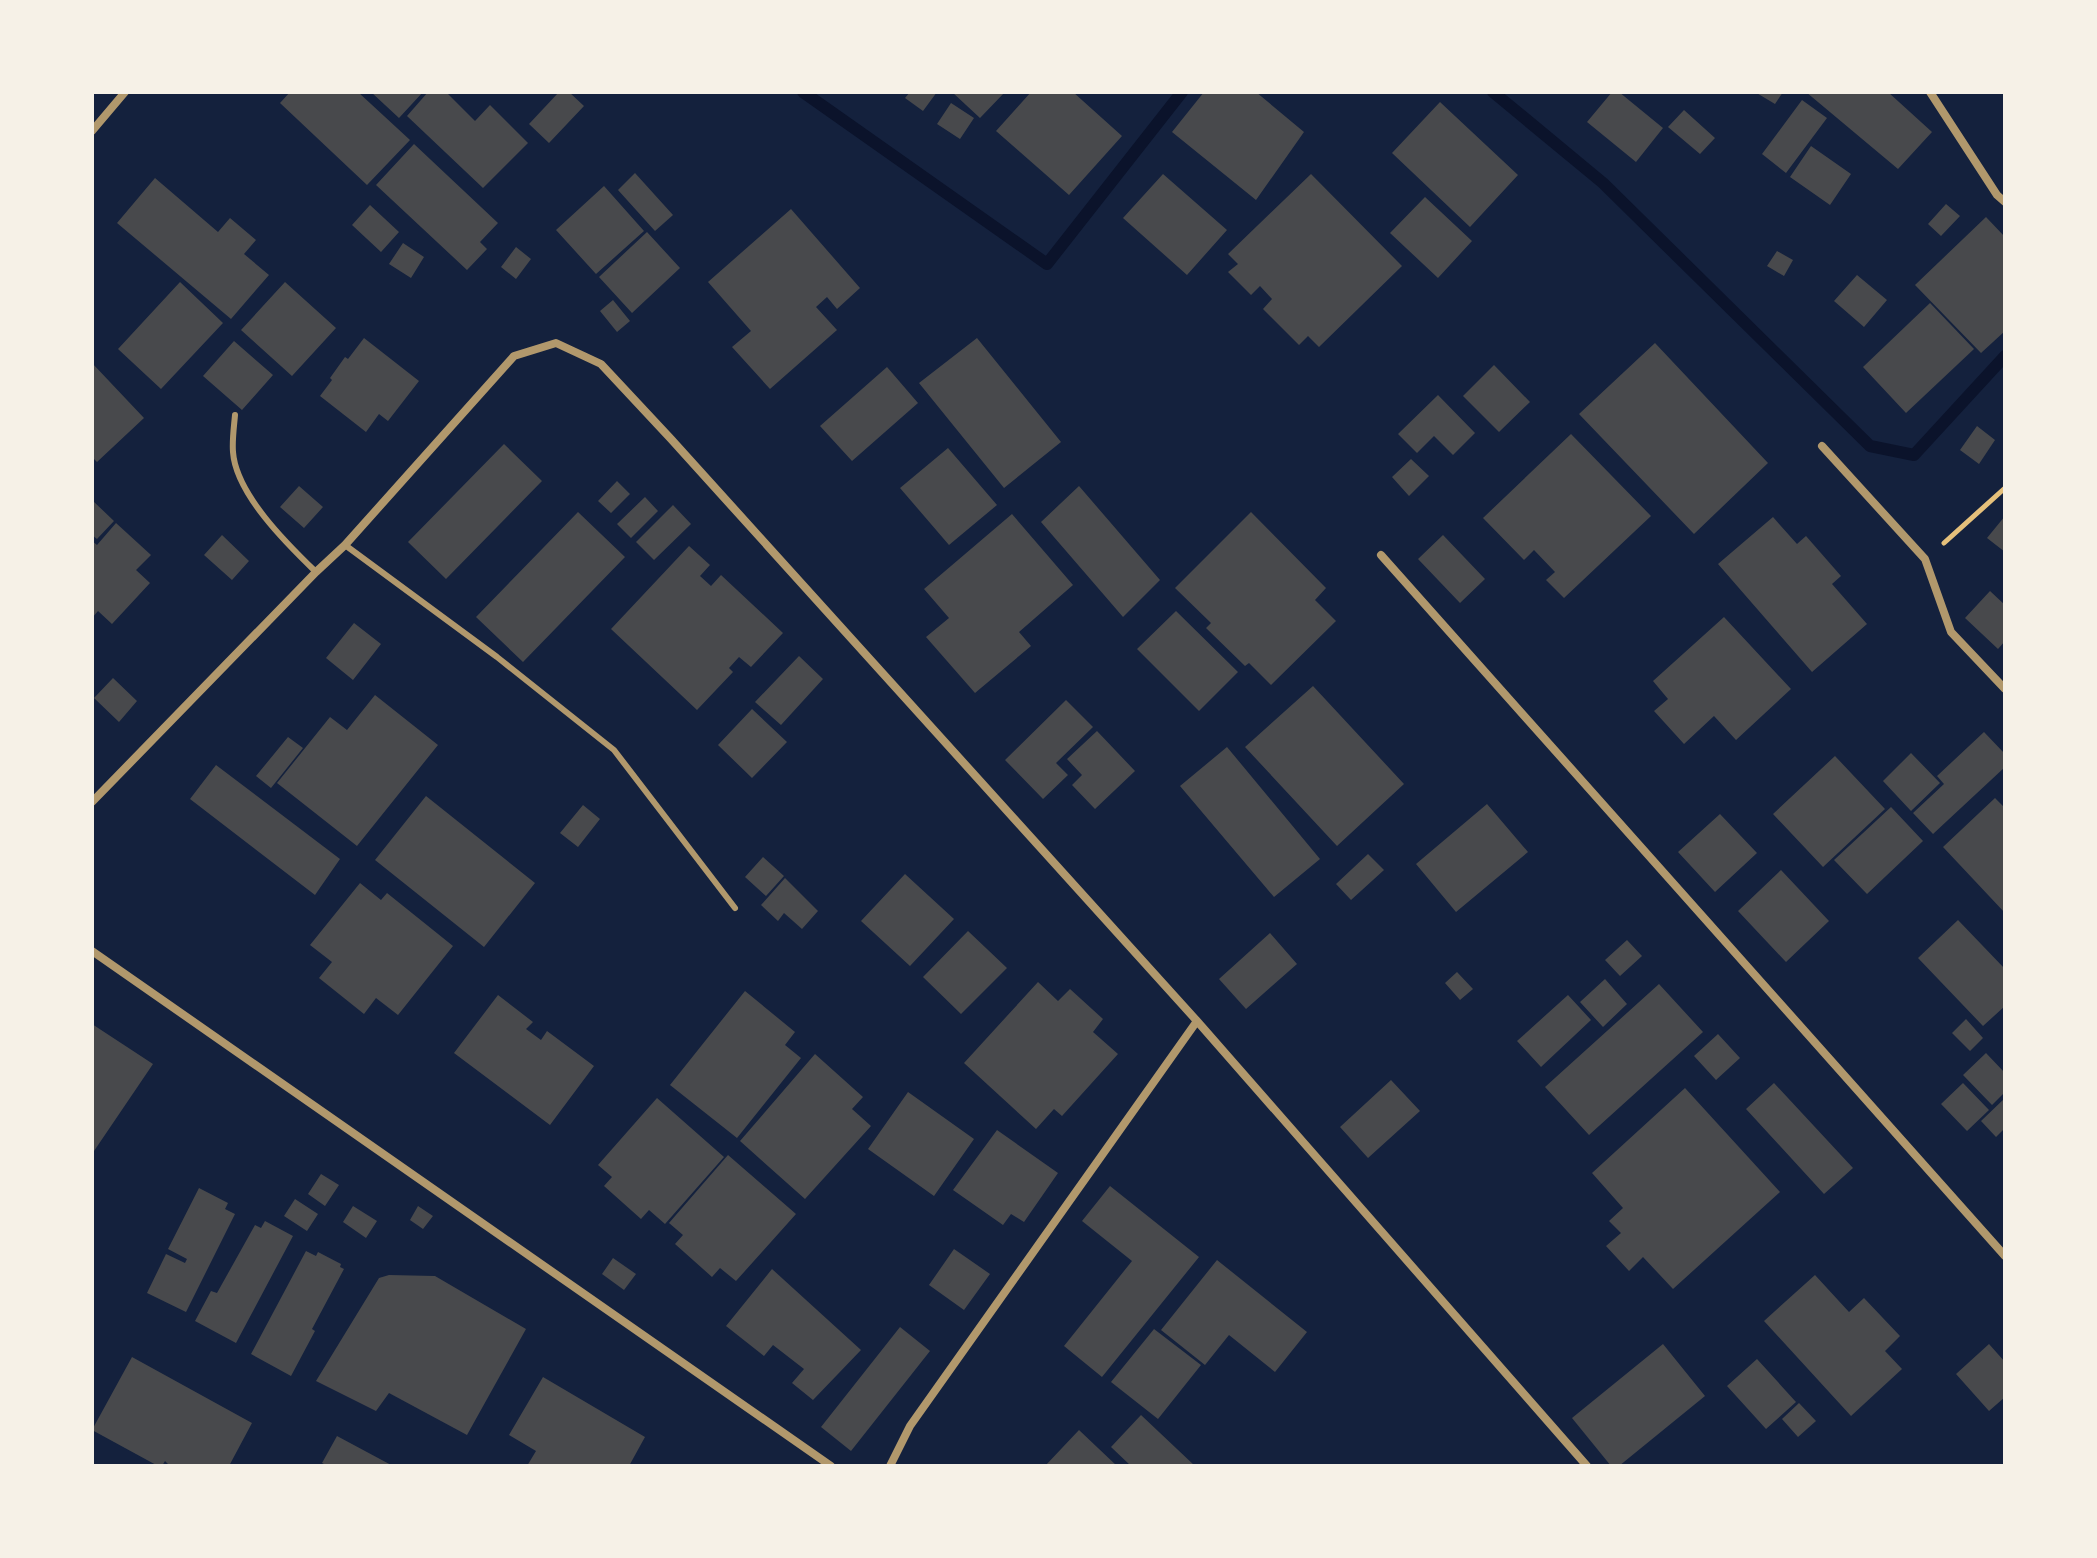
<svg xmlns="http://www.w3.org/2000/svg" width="2097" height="1558" viewBox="0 0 2097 1558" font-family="Arial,sans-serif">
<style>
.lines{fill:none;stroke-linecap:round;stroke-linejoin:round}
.stream{stroke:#0b132b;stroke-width:12}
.building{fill:#48494c}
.path{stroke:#e5c07b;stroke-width:5}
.service{stroke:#b1986c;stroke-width:6}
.minor{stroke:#b1986c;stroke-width:8}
</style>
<rect width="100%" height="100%" fill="#14213d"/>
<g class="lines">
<!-- stream -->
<path class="stream" d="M 803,92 L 1047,264 L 1182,92
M 1493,92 L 1603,183 L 1870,446 L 1914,455 L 2005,356"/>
</g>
<!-- building -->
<path class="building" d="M 290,92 L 358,92 L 410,140 L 367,185 L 280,103 Z
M 371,92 L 423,92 L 399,118 Z
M 428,92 L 446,92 L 475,121 L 490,105 L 528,143 L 483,188 L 407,116 Z
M 559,92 L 569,92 L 584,106 L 549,143 L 529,124 Z
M 910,92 L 937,92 L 923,111 L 905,98 Z
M 952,92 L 1005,92 L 980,118 Z
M 1031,92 L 1073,92 L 1122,136 L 1069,195 L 996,131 Z
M 1204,92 L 1256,92 L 1304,132 L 1256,200 L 1172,132 Z
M 1612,92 L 1619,92 L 1663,128 L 1636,162 L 1587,122 Z
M 1755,92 L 1783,92 L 1775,104 Z
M 1806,92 L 1888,92 L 1932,132 L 1898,169 Z
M 1802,100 L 1827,118 L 1786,173 L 1762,154 Z
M 1440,102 L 1518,175 L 1470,227 L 1392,153 Z
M 951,103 L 974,118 L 960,139 L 937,124 Z
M 1684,110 L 1715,138 L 1700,154 L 1668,127 Z
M 414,144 L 498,223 L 480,242 L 487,249 L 467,270 L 376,185 Z
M 1811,146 L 1851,174 L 1830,205 L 1790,177 Z
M 635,173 L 673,215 L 655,231 L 618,190 Z
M 1163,174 L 1227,230 L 1187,275 L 1123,218 Z
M 1311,174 L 1402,266 L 1319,347 L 1308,336 L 1299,345 L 1263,309 L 1272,299 L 1260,286 L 1251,295 L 1228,272 L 1238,264 L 1228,254 Z
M 155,178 L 218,232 L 230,218 L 256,240 L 244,254 L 269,275 L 231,319 L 117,223 Z
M 604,186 L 644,231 L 596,274 L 556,230 Z
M 1425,197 L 1472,241 L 1438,278 L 1390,233 Z
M 1946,204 L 1960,216 L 1941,236 L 1928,224 Z
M 370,205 L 399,232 L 381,252 L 352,225 Z
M 791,209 L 860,288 L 837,309 L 827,297 L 816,307 L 837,330 L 770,389 L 732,347 L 751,331 L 708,282 Z
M 1986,217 L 2005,237 L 2005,331 L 1981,353 L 1915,285 Z
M 647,232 L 680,268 L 632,313 L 599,277 Z
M 403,243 L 424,257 L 411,278 L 389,264 Z
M 516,247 L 531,259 L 516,279 L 501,267 Z
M 1777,251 L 1793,260 L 1784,276 L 1767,266 Z
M 1857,275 L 1887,300 L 1864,327 L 1834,301 Z
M 180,282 L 223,323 L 161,389 L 118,349 Z
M 285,282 L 336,328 L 292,376 L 241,330 Z
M 613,300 L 630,321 L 617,332 L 600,311 Z
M 1930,303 L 1974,349 L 1906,413 L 1863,367 Z
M 364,338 L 419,381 L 388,421 L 379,414 L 366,432 L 320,396 L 332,380 L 330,378 L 345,357 L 348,359 Z
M 977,338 L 1061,442 L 1004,488 L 919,383 Z
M 234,341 L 273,375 L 242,410 L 203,376 Z
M 1655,343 L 1768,463 L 1694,534 L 1579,414 Z
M 92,363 L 144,418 L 97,462 L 92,457 Z
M 1494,365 L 1530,402 L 1499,432 L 1463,396 Z
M 887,367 L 918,403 L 852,461 L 820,426 Z
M 1438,395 L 1475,433 L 1453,455 L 1434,436 L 1417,453 L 1398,434 Z
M 1977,426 L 1995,440 L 1979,464 L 1960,450 Z
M 1571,434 L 1651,516 L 1564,598 L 1546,580 L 1555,572 L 1534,550 L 1524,560 L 1483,518 Z
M 504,444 L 542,481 L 446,579 L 408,542 Z
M 948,448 L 997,505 L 949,545 L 900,488 Z
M 1411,459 L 1429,476 L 1409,496 L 1392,477 Z
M 617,481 L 630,494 L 611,513 L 598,501 Z
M 299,486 L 323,507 L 304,528 L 280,507 Z
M 1079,486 L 1160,580 L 1123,617 L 1041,522 Z
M 645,497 L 658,511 L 631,538 L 617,524 Z
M 92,500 L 114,521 L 97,539 L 92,535 Z
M 673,505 L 691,524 L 654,560 L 636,542 Z
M 578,512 L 625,557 L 523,662 L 476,617 Z
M 1251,512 L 1326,588 L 1315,600 L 1336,621 L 1271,685 L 1249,663 L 1245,666 L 1206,628 L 1211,623 L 1175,588 Z
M 1012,514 L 1073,585 L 1019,632 L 1031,646 L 975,693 L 926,637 L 949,618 L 924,589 Z
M 2005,516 L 2005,552 L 1987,538 Z
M 1773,517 L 1797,544 L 1806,536 L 1841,576 L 1832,584 L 1867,624 L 1812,672 L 1718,564 Z
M 116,523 L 151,555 L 136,570 L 150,583 L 112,624 L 98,611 L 92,618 L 92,541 L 97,545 Z
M 222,535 L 249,561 L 232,580 L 204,555 Z
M 1443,535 L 1485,579 L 1460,603 L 1418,559 Z
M 689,546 L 710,565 L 700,576 L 711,586 L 721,575 L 783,633 L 751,667 L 739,657 L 729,668 L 733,672 L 697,710 L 611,629 Z
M 1990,591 L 2005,605 L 2005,641 L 1998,649 L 1965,618 Z
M 1176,611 L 1238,672 L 1199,711 L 1137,649 Z
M 1724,617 L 1791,689 L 1736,740 L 1714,716 L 1684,744 L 1654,711 L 1668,699 L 1653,681 Z
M 354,623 L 381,644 L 353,680 L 326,658 Z
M 799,656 L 823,679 L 781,725 L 755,702 Z
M 113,678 L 137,701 L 119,722 L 94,698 Z
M 1313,686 L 1404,784 L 1337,846 L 1245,747 Z
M 375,695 L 438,745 L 357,846 L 277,783 L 330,717 L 347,730 Z
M 1066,700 L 1093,727 L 1056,763 L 1068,775 L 1043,799 L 1005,760 Z
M 752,709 L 787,742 L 752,778 L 718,745 Z
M 1097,731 L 1135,771 L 1095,809 L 1072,785 L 1082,775 L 1067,759 Z
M 1984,732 L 2005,754 L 2005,767 L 1933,834 L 1913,813 L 1944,784 L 1937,776 Z
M 288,737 L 303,748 L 271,788 L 256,776 Z
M 1227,747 L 1320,859 L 1274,897 L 1180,786 Z
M 1911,753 L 1940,783 L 1911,811 L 1883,781 Z
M 1835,756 L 1885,809 L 1823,867 L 1773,814 Z
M 216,765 L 340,859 L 315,895 L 190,799 Z
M 426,796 L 535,883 L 484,947 L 375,860 Z
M 1995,798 L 2005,808 L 2005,913 L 1943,847 Z
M 1487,804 L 1528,852 L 1456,912 L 1416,864 Z
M 583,805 L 600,819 L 578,847 L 560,833 Z
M 1891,807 L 1923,841 L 1867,894 L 1834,860 Z
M 1720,814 L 1757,853 L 1715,892 L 1678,852 Z
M 1368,854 L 1384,870 L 1351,900 L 1336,884 Z
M 763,857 L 784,876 L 766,896 L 745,877 Z
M 1781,870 L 1829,921 L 1786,962 L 1738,911 Z
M 905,874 L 954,919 L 910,966 L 861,921 Z
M 785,878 L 818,911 L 802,929 L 784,913 L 778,921 L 761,905 Z
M 360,883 L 381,900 L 387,893 L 453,946 L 398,1015 L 376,998 L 364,1014 L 319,978 L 332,962 L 310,945 Z
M 1958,920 L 2005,969 L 2005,1006 L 1983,1026 L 1918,958 Z
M 968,931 L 1007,968 L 961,1014 L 923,977 Z
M 1270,933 L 1297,964 L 1246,1009 L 1219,979 Z
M 1627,940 L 1642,956 L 1620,976 L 1605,960 Z
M 1457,972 L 1473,989 L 1460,1000 L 1445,983 Z
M 1605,979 L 1627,1004 L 1603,1027 L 1580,1002 Z
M 1038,982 L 1058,1001 L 1070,989 L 1103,1019 L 1093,1032 L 1118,1054 L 1062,1116 L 1054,1109 L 1036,1129 L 964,1063 Z
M 1659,984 L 1703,1032 L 1589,1135 L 1545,1087 Z
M 745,991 L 795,1032 L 785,1045 L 801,1058 L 737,1138 L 670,1085 Z
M 498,995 L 533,1022 L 526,1029 L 541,1040 L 547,1031 L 594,1066 L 550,1125 L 454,1053 Z
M 1568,995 L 1591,1020 L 1541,1067 L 1517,1041 Z
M 1966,1019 L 1983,1038 L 1970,1051 L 1952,1033 Z
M 92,1024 L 153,1064 L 92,1154 Z
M 1718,1034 L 1740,1058 L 1716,1080 L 1694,1056 Z
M 1986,1053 L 2005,1073 L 2005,1092 L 1992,1105 L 1963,1075 Z
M 815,1054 L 863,1097 L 852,1109 L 871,1126 L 805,1199 L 740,1141 Z
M 1391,1080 L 1420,1111 L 1368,1158 L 1340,1127 Z
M 1774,1083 L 1853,1168 L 1824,1194 L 1746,1109 Z
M 1963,1083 L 1989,1110 L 1967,1131 L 1941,1104 Z
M 1685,1088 L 1780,1192 L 1673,1289 L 1643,1257 L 1629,1271 L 1606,1246 L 1621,1233 L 1609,1221 L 1623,1208 L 1592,1173 Z
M 908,1092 L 974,1139 L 934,1196 L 868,1149 Z
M 657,1098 L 724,1157 L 665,1224 L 649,1210 L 641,1219 L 604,1186 L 612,1177 L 598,1165 Z
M 2005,1098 L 2005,1128 L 1996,1137 L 1981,1121 Z
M 997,1130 L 1058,1173 L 1024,1222 L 1011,1214 L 1003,1225 L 953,1190 Z
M 728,1155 L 796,1214 L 736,1281 L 720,1268 L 712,1277 L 675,1244 L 683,1235 L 669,1223 Z
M 321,1174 L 339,1185 L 325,1206 L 308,1194 Z
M 1110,1186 L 1199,1257 L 1102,1377 L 1064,1346 L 1132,1261 L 1082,1221 Z
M 199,1188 L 228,1203 L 225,1209 L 235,1214 L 186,1312 L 147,1293 L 166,1254 L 185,1263 L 187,1259 L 168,1249 Z
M 295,1199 L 318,1214 L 307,1231 L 284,1216 Z
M 353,1206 L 377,1221 L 366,1238 L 343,1222 Z
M 418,1206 L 433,1216 L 423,1229 L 410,1220 Z
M 265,1221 L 293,1236 L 236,1343 L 195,1321 L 211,1291 L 217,1293 L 255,1225 L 261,1228 Z
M 954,1249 L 990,1274 L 964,1310 L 929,1285 Z
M 306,1251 L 316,1256 L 318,1252 L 341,1264 L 340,1267 L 344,1269 L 312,1329 L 315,1331 L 291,1376 L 251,1354 Z
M 613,1258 L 636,1274 L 624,1290 L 602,1274 Z
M 1217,1260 L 1307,1332 L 1275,1372 L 1229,1335 L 1205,1365 L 1161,1330 Z
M 772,1269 L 861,1350 L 813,1400 L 792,1383 L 804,1369 L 773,1345 L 764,1356 L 726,1326 Z
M 389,1275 L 435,1276 L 526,1329 L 467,1435 L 389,1393 L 376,1411 L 316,1381 L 379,1278 Z
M 1815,1275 L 1849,1312 L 1864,1298 L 1900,1336 L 1885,1351 L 1902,1369 L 1851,1416 L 1764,1321 Z
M 900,1327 L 930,1351 L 851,1451 L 821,1427 Z
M 1154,1329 L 1201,1365 L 1158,1419 L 1111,1382 Z
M 1663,1344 L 1705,1396 L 1619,1466 L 1611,1466 L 1572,1418 Z
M 1989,1344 L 2005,1362 L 2005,1397 L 1989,1411 L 1956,1374 Z
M 132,1357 L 252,1423 L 229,1466 L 170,1466 L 165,1461 L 162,1466 L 158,1466 L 92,1430 Z
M 1757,1359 L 1796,1402 L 1766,1429 L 1727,1386 Z
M 543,1377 L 645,1437 L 629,1466 L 527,1466 L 536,1451 L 509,1435 Z
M 1799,1403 L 1816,1421 L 1798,1437 L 1782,1419 Z
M 1141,1415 L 1195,1466 L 1131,1466 L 1111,1447 Z
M 1079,1430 L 1117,1466 L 1045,1466 Z
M 337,1436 L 393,1466 L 328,1466 L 322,1463 Z"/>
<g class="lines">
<!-- path -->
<path class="path" d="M 1944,543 L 2005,488"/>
<!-- service -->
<path class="service" d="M 235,415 C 234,427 232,440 233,452 C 236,494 287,544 316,572
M 345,545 L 497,657 L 614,750 L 735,908"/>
<!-- minor -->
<path class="minor" d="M 1930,92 L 1997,195 L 2005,202
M 92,131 L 125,92
M 1822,446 L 1925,559 L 1951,632 L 2005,689
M 1381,555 L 2005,1256
M 92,802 L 316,572 L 345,545 L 514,356 L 556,343 L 601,364 L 671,439 L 1197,1021 L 1587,1466
M 92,951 L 831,1466
M 890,1466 L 910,1426 L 1197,1021"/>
</g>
<!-- border -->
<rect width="2097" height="1558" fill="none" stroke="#f6f1e7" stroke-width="188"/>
</svg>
